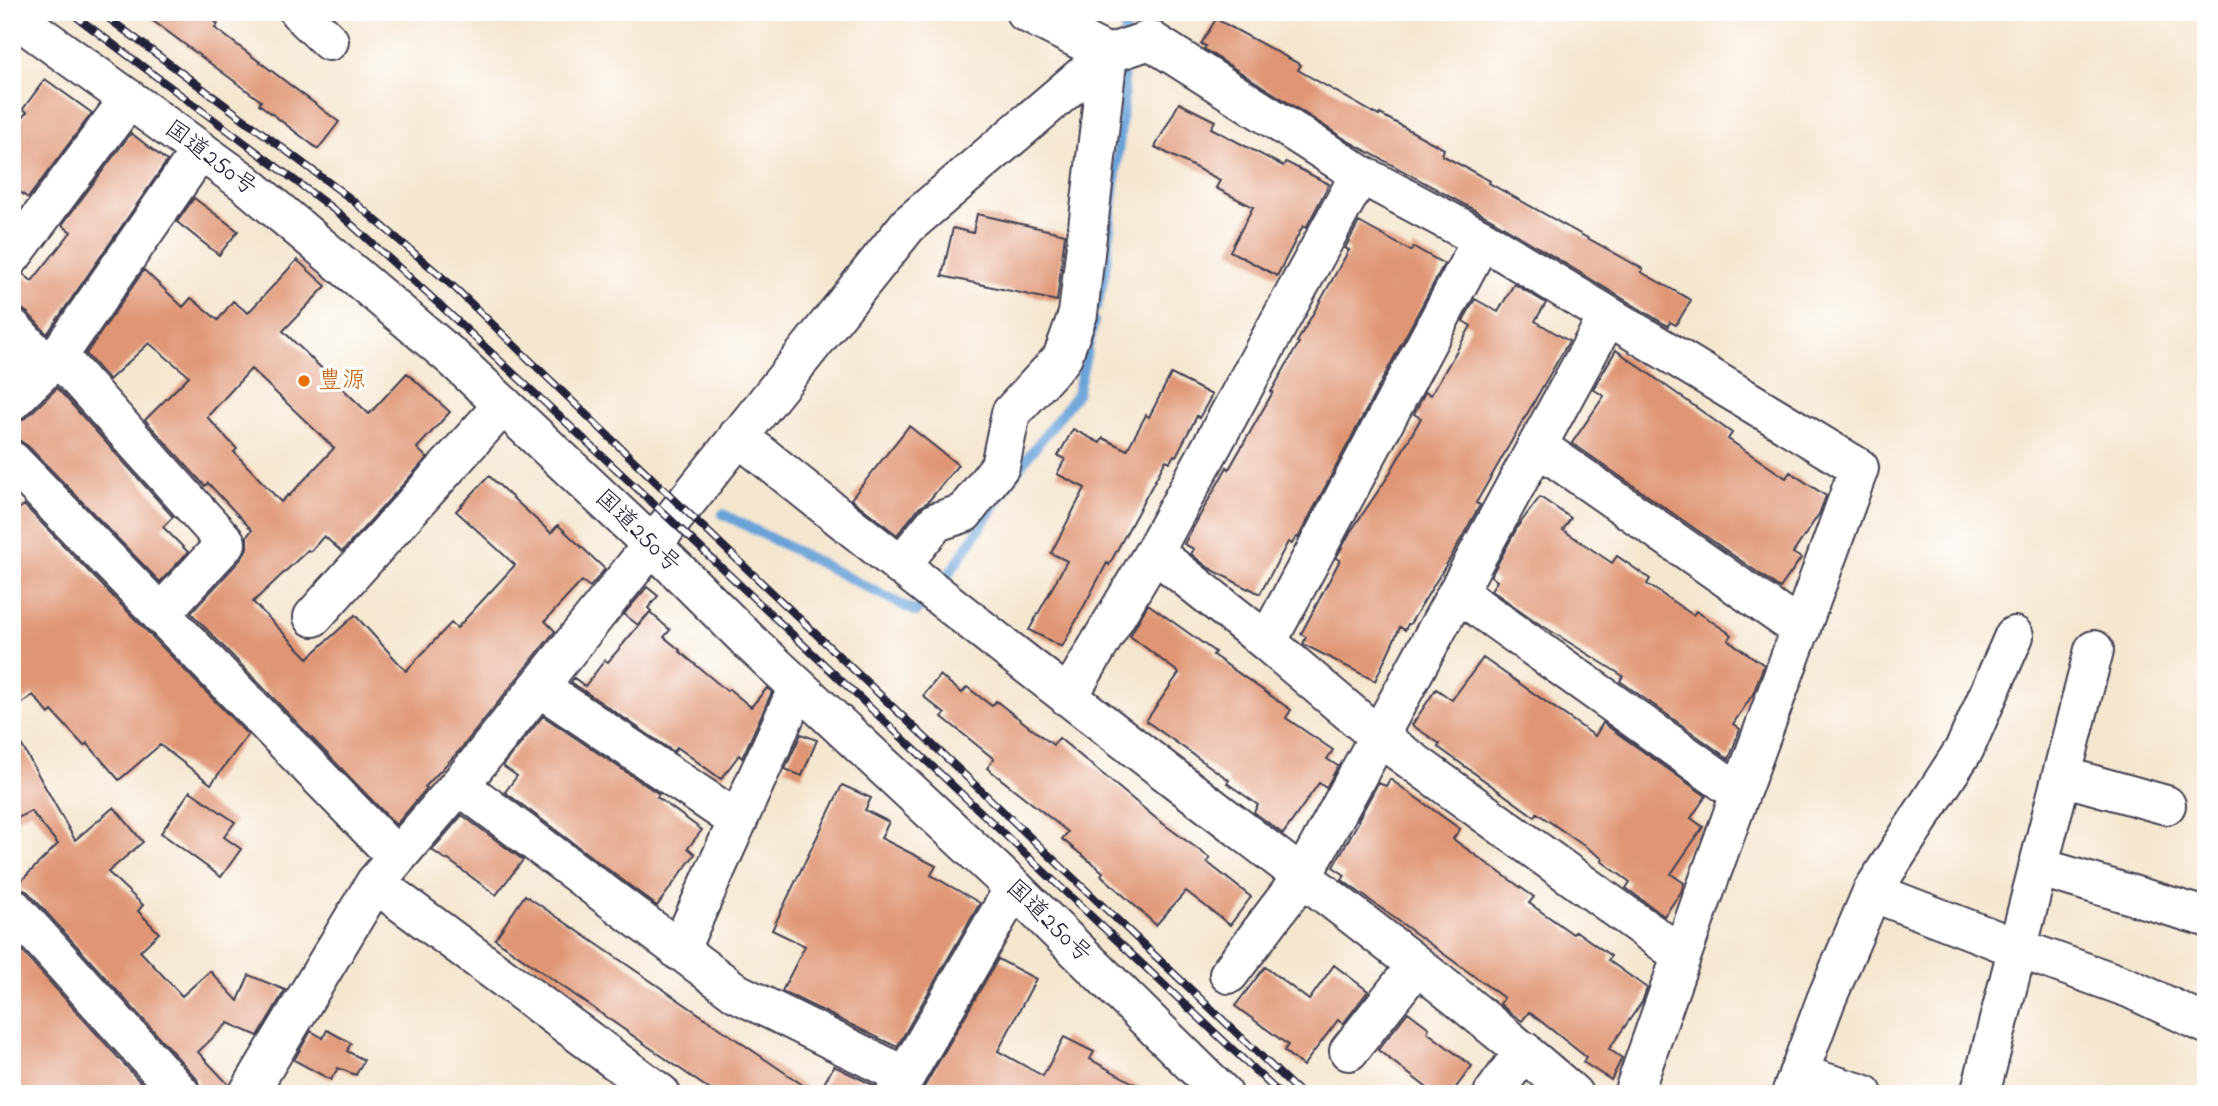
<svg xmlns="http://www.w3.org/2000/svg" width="2218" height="1106" viewBox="0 0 2218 1106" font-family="'Indie Flower','Klee One',sans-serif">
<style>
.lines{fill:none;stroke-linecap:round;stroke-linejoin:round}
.stream{stroke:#67a2d8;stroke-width:10}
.building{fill:#e09674;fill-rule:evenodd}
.minor-casing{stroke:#423f51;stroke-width:42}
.highway-casing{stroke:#423f51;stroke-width:42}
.minor{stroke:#fff;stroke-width:38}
.highway{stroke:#fff;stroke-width:38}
.rail-casing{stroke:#22223b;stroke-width:8}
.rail{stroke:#fff;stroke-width:5;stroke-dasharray:16;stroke-linecap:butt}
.food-dot{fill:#e8710a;stroke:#fff;stroke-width:2.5}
.labels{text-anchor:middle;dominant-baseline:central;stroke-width:6;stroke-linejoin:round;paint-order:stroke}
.street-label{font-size:24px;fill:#22223b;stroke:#fff}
.food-label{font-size:24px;fill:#c56008;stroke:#fff;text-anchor:start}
</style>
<rect width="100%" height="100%" fill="#fff"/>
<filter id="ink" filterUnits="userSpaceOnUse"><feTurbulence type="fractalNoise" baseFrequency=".0143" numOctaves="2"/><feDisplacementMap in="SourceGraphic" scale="14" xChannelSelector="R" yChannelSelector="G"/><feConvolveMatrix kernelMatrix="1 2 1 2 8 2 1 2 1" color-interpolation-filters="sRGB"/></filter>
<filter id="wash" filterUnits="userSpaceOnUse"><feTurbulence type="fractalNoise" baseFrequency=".00686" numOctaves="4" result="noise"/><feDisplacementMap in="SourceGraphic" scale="28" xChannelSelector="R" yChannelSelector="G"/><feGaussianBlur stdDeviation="1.57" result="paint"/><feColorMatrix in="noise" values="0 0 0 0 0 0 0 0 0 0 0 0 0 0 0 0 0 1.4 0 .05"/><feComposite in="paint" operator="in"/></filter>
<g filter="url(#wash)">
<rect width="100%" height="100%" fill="#f5e6cf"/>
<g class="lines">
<!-- stream -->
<path class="stream" d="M 1125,38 L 1125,12
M 1097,306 L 1105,271 L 1123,108 L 1124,78
M 723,514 L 916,612 L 928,598
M 938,587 L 952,570 L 1020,467 L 1077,394 L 1094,321"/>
</g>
<g id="blocks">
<!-- building -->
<path class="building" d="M 141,12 L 203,12 L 218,24 L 215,28 L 339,122 L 318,149 L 259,104 L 261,101 Z
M 1216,19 L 1301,65 L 1298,70 L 1379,116 L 1380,114 L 1444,149 L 1442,155 L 1490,181 L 1489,183 L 1643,269 L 1641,272 L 1691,300 L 1676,325 L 1670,322 L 1668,326 L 1493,220 L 1348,141 L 1204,49 L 1206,46 L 1201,44 Z
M 45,79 L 92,113 L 28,198 L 12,186 L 12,130 L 27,112 L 23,109 Z
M 1179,103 L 1215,121 L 1211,128 L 1283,166 L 1286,162 L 1329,184 L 1306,228 L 1303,226 L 1277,276 L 1230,251 L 1253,207 L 1216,188 L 1220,180 L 1155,147 Z
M 131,133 L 167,161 L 47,334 L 28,313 L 19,307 L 12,307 L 12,277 L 23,274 L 32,281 L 71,232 L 62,225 Z
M 194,198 L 238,231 L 219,255 L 177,222 Z
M 977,214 L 1065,234 L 1057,301 L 942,276 L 953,228 L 973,233 Z
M 1359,222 L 1411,251 L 1414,247 L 1444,264 L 1298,538 L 1296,537 L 1292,544 L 1288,542 L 1260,594 L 1249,588 L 1248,589 L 1209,568 L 1191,554 L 1194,549 L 1184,544 L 1227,467 L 1229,469 L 1273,392 L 1271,392 L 1299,343 L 1297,342 L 1349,250 L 1345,248 Z
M 297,260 L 326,286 L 283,331 L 369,414 L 407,373 L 450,412 L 417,448 L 427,458 L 342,552 L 324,536 L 310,552 L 308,550 L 253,602 L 308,658 L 355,615 L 406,671 L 451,623 L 457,628 L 515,565 L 456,511 L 489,476 L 551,533 L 558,525 L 605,569 L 590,587 L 582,581 L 545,621 L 555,631 L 459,751 L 425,787 L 427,788 L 396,825 L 191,613 L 242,558 L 247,548 L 247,536 L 252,530 L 208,483 L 205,486 L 145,420 L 189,376 L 149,343 L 109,380 L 86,354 L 144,270 L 183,307 L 191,298 L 218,320 L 233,301 L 248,313 ZM 251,369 L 334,448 L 289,496 L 288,495 L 281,502 L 234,452 L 237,449 L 207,417 Z
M 1514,284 L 1546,303 L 1535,321 L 1569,341 L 1476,503 L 1480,505 L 1451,557 L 1410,624 L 1408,624 L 1405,630 L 1400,627 L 1375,681 L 1305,645 L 1303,644 L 1306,637 L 1301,634 L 1340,560 L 1336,558 L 1351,531 L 1387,478 L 1421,418 L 1414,414 L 1425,392 L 1431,395 L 1471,326 L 1463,321 L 1475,299 L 1498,312 Z
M 1616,350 L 1732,433 L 1728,439 L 1786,478 L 1790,472 L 1826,496 L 1819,514 L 1793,553 L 1801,558 L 1780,588 L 1572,443 L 1604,396 L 1593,389 Z
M 1171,374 L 1212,395 L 1199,418 L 1197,416 L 1176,456 L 1174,455 L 1170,462 L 1166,460 L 1109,565 L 1107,563 L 1062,647 L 1029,630 L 1067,561 L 1051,553 L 1085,488 L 1057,474 L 1065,459 L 1058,456 L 1073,429 L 1100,443 L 1103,438 L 1127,450 L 1146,415 L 1149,417 Z
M 57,388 L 173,517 L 163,527 L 188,552 L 160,582 L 28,446 L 19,440 L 12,440 L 12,422 L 18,422 L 27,417 Z
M 909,426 L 958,465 L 928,502 L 919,508 L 897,535 L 851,499 Z
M 1540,497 L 1571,518 L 1563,530 L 1612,563 L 1617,556 L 1650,579 L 1647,584 L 1693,615 L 1696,611 L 1732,635 L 1728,640 L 1764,665 L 1753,694 L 1733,724 L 1740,729 L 1729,759 L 1620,681 L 1623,676 L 1538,623 L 1491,590 L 1497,581 L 1491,576 L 1518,526 Z
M 24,505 L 248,735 L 211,784 L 160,745 L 119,780 L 87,743 L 84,746 L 52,711 L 49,714 L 33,695 L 12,710 L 12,514 Z
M 647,587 L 658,596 L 648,608 L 651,611 L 638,625 L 624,614 Z
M 1148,604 L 1215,652 L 1213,655 L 1291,710 L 1286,718 L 1333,750 L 1327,759 L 1338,766 L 1326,788 L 1319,783 L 1283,834 L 1254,812 L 1258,805 L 1227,783 L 1229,780 L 1146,721 L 1179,673 L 1130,636 Z
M 650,612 L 670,630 L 664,637 L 680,650 L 679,651 L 727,691 L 729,689 L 751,707 L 767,688 L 772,692 L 742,758 L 739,755 L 721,779 L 677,747 L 674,752 L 571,682 L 574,678 L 585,686 L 605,660 L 608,662 Z
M 1483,658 L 1595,736 L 1603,723 L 1706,796 L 1691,818 L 1703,827 L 1671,874 L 1684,883 L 1681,892 L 1664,916 L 1626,888 L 1630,882 L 1601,861 L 1603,859 L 1537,813 L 1535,817 L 1438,747 L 1440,744 L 1412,725 L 1436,689 L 1452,700 Z
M 940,675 L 962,693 L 967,687 L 992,706 L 996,701 L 1053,745 L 1059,738 L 1158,820 L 1210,858 L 1207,862 L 1251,897 L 1230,925 L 1186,891 L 1156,925 L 1101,875 L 1103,872 L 1062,839 L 1068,832 L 987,768 L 994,759 L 942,717 L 945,714 L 923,696 Z
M 543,716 L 659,794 L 657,797 L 702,830 L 688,848 L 695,854 L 657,906 L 505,792 L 517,776 L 503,766 Z
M 12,728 L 75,840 L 114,807 L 143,842 L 108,872 L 143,905 L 138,911 L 159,933 L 140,951 L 182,996 L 210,971 L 238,1001 L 249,975 L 285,990 L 258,1036 L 228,1023 L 198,1052 L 229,1085 L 226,1094 L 202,1094 L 197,1079 L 28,892 L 16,886 L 58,844 L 31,811 L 12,821 Z
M 801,734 L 817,740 L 802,776 L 785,769 Z
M 1390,779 L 1460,829 L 1453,839 L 1534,897 L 1529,903 L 1573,934 L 1576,931 L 1611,956 L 1608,960 L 1647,988 L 1642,1002 L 1609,1049 L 1622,1058 L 1611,1080 L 1583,1062 L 1586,1057 L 1529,1012 L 1522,1021 L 1508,1011 L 1500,1004 L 1504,998 L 1367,898 L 1342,880 L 1345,875 L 1333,867 L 1359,821 L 1358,820 L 1378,783 L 1386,786 Z
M 842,785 L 871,798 L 865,810 L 889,822 L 881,838 L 936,866 L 931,875 L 980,903 L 897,1047 L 782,991 L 805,946 L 772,930 Z
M 190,791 L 235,822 L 224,837 L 241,849 L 221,877 L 161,833 Z
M 462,815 L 523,860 L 496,895 L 447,859 L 446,860 L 432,850 Z
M 525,895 L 816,1094 L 716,1094 L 495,939 Z
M 12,940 L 151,1094 L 12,1094 Z
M 998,959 L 1036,979 L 998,1051 L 1043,1076 L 1064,1037 L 1094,1052 L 1090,1059 L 1153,1094 L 920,1094 Z
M 1334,965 L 1368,991 L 1343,1024 L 1338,1020 L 1303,1066 L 1284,1051 L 1288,1045 L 1235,1006 L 1265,967 L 1309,1000 Z
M 1408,1012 L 1429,1028 L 1427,1032 L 1472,1066 L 1451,1094 L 1435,1094 L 1378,1050 Z
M 327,1030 L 351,1043 L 347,1051 L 364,1060 L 356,1075 L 338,1068 L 331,1080 L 294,1060 L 311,1031 L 323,1038 Z
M 834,1066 L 875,1086 L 873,1094 L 818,1094 Z"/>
</g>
</g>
<g filter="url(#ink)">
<use href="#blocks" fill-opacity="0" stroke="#423f51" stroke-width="2"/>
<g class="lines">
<!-- minor casing -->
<g class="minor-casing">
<path id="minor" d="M 299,12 L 329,41
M 1025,12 L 1108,54
M 1150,40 L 1360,174 L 1482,239 L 1859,468 C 1784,677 1705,884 1633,1094
M 12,256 L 129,99
M 12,328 L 48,367
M 58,356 L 226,543 L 160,614
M 12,401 L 58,356 L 200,151
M 738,436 C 882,552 1028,666 1175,779 C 1309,882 1445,983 1573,1094
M 1539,447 L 1801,630
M 12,461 L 397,857
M 1154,552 L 1267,642 L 1379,737 L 1681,955
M 900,566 L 936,522 L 964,513 L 1000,466 L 1011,413 L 1062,358 L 1078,314 L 1108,54
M 1458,593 L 1739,793
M 313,617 L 503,405
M 1267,642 L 1482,239
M 539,687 L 738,821
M 1068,697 L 1154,552 L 1360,174
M 2062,776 L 2166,805
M 459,785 L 737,993 L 905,1076
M 2038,867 L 2206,917
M 375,883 L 661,1094
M 1872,892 L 2017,948 L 2129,988 L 2206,1024
M 12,907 L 181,1094
M 679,951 L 798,687
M 1229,974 L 1302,877 L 1608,316
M 1349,1051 L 1416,966
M 1798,1074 L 1863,1094
M 248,1094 L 375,883 L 476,765 L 908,225 L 1108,54 L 1150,40
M 895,1094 L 1014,888
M 1493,1094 L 1524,1051
M 1791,1094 L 1826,1000 L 1872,892 L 1965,748 L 2014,636
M 1980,1094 L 2094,650"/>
</g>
<!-- highway casing -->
<g class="highway-casing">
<path id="highway" d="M 12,15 L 244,182 L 453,358 L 653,546 L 751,643 L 1014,888 L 1223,1094"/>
</g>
<!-- minor -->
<use href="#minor" class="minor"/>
<!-- highway -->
<use href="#highway" class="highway"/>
<!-- rail casing -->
<g class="rail-casing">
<path id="rail" d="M 70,12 L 341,215 L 440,305 L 672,521 L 1280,1094
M 100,12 L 351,199 L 456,289 L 683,508 L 1301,1094"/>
</g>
<!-- rail -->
<use href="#rail" class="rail"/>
</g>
</g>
<!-- markers -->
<circle class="food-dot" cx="304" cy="381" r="7"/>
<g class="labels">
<!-- street labels -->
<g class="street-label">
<text transform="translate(210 159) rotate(37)">国道250号</text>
<text transform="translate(637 532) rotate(44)">国道250号</text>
<text transform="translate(1048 922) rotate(44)">国道250号</text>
</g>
<!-- food labels -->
<g class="food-label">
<text x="318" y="381">豊源</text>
</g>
</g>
<!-- margin -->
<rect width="2218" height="1106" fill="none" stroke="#fff" stroke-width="42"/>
</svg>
